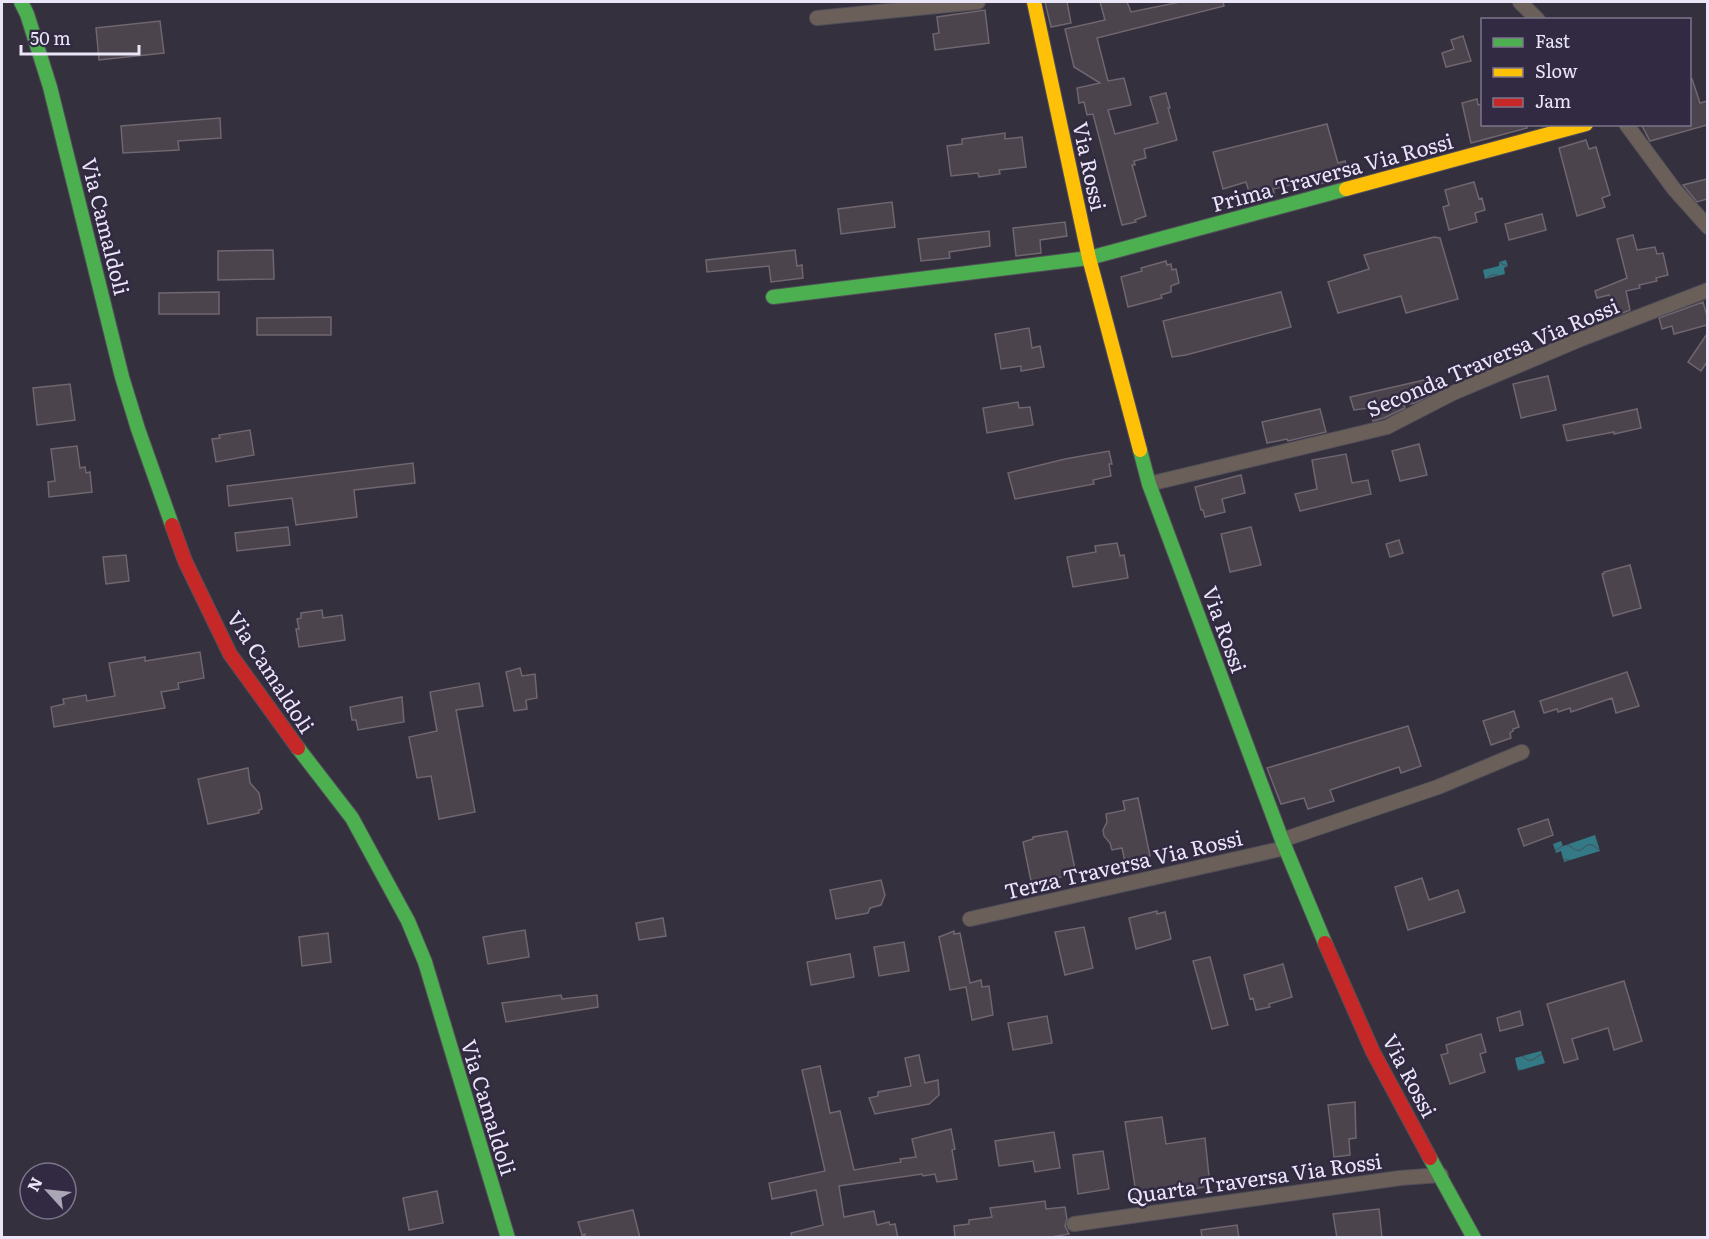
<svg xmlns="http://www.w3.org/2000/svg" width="1709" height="1239" viewBox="0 0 1709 1239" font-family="Literata,serif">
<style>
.water{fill:url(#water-waves)}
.building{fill:#4c444d;stroke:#6f666f;stroke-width:1.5}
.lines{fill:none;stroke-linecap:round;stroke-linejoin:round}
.street-casing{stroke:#524e5a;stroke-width:16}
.fast-casing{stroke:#524e5a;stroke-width:16}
.slow-casing{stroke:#524e5a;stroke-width:16}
.jam-casing{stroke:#524e5a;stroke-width:16}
.street{stroke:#6a6059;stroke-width:14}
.fast{stroke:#4caf50;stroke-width:14}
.slow{stroke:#ffc107;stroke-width:14}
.jam{stroke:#c62828;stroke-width:14}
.labels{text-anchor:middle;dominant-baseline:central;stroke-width:5;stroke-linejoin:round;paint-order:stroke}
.street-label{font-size:21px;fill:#ebe6f7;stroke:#322a43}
</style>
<defs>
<pattern id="water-waves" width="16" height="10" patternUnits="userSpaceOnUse" patternTransform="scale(1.5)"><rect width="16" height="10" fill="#347986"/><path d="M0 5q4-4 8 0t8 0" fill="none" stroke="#3d5f68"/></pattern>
</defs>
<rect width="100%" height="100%" fill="#34303d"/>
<!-- water -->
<path class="water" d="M 1506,260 L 1508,266 L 1504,268 L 1505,274 L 1485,279 L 1483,270 L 1499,266 L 1499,262 Z
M 1595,835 L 1600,851 L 1564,862 L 1561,851 L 1556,853 L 1553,844 L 1561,841 L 1563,846 Z
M 1541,1051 L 1545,1063 L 1518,1071 L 1515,1058 Z"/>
<!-- building -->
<path class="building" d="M 1045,2 L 1067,2 L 1071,23 L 1051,27 Z
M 1100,2 L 1127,2 L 1131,12 L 1180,2 L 1223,2 L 1224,6 L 1097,38 L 1108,81 L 1124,78 L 1131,105 L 1108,110 L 1115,134 L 1158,123 L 1150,97 L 1166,93 L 1170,108 L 1168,108 L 1177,140 L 1144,149 L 1146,158 L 1134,161 L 1135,165 L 1132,165 L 1146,216 L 1135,220 L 1136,222 L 1122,225 L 1093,114 L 1087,115 L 1084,102 L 1079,103 L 1077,88 L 1100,83 L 1074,67 L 1065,29 L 1105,20 Z
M 985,10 L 989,43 L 935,50 L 933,34 L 939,33 L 937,17 Z
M 160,21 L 164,53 L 99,60 L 96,28 Z
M 1463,36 L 1471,61 L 1446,67 L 1442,53 L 1454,49 L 1451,40 Z
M 1689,79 L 1692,79 L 1700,103 L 1707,101 L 1707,125 L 1650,141 L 1641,124 L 1689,124 Z
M 1477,99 L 1478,105 L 1482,104 L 1482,124 L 1526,124 L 1527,128 L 1471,143 L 1462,103 Z
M 220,118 L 221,138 L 178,141 L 179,150 L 123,153 L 121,126 Z
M 1327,124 L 1338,163 L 1345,161 L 1349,176 L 1301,189 L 1299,183 L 1273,189 L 1275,196 L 1252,202 L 1246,182 L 1223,189 L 1213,152 Z
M 1005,133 L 1005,139 L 1022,137 L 1026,167 L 999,170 L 1000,174 L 979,177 L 978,173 L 951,176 L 947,146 L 962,144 L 962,139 Z
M 1586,140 L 1589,149 L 1596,147 L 1610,195 L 1602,198 L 1605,207 L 1577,216 L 1559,148 Z
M 1707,179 L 1707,199 L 1697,202 L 1683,185 Z
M 1474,182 L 1479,199 L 1482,198 L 1485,210 L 1475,213 L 1477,222 L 1449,230 L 1443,207 L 1449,205 L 1445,190 Z
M 892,202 L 895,227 L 841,234 L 838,209 Z
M 1542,214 L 1546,230 L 1509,240 L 1505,224 Z
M 1065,222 L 1067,236 L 1040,240 L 1041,253 L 1016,256 L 1013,228 Z
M 989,231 L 990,246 L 949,252 L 950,258 L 921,261 L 918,239 Z
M 1633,235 L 1637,250 L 1655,247 L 1657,254 L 1663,253 L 1668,275 L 1656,278 L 1657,281 L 1639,285 L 1640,288 L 1626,291 L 1630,310 L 1618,315 L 1609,295 L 1597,298 L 1595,291 L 1627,278 L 1617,239 Z
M 1434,237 L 1440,238 L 1458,299 L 1406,313 L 1401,296 L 1338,313 L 1328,282 L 1369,269 L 1364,255 Z
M 273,250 L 274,279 L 218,280 L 218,251 Z
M 795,250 L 797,266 L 802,265 L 803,278 L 771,282 L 769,266 L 707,272 L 706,260 Z
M 1166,261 L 1167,265 L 1171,264 L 1172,270 L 1176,269 L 1179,283 L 1171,286 L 1171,292 L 1161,295 L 1162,298 L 1128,307 L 1121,277 L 1142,271 L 1141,268 Z
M 219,292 L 219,314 L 159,314 L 159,293 Z
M 1281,292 L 1291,327 L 1186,355 L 1172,357 L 1163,321 Z
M 1703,302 L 1707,316 L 1707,325 L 1674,334 L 1672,326 L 1662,329 L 1659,318 Z
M 331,317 L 331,335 L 257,335 L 257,318 Z
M 1029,328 L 1032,348 L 1040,346 L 1044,367 L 1021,371 L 1021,366 L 1001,369 L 995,334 Z
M 1707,334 L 1707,362 L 1701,371 L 1688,362 Z
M 1548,376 L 1556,410 L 1521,418 L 1513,384 Z
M 1433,378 L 1436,392 L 1415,403 L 1404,405 L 1405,408 L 1384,418 L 1373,421 L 1369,408 L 1354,410 L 1350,397 Z
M 70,384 L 75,420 L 37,425 L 33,388 Z
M 1018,402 L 1019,408 L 1030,407 L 1033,425 L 987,433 L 983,408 Z
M 1320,409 L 1326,432 L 1288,441 L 1287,439 L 1267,443 L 1262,422 Z
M 1637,409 L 1641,428 L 1614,434 L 1614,432 L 1567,441 L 1563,425 Z
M 250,430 L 254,455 L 216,462 L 212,439 L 220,438 L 219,435 Z
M 1419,444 L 1427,475 L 1400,481 L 1392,451 Z
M 77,446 L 80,468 L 85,467 L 86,473 L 90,472 L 92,492 L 49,497 L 48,482 L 55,481 L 51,449 Z
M 1109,451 L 1112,464 L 1109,464 L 1111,476 L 1093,480 L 1094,484 L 1015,499 L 1008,473 L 1065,459 Z
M 1346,454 L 1352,483 L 1368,480 L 1371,494 L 1300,511 L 1295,494 L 1317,489 L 1312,460 Z
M 413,463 L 415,483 L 354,490 L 357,517 L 296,525 L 292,498 L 229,506 L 227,486 Z
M 1241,475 L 1245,493 L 1222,499 L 1225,512 L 1205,517 L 1203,510 L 1201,510 L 1195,487 Z
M 288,527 L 290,545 L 237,551 L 235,533 Z
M 1251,527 L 1261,565 L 1230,572 L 1221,534 Z
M 1399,540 L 1403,553 L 1390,557 L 1386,544 Z
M 1117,543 L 1120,556 L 1124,555 L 1128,578 L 1073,587 L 1067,557 L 1096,552 L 1095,546 Z
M 126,555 L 129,581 L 106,584 L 103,557 Z
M 1630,565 L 1641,608 L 1613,616 L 1602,574 L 1604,574 L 1604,572 Z
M 322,610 L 323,618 L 342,615 L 345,640 L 299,647 L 296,629 L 299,629 L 297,619 L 301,618 L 301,613 Z
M 200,652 L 204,678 L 178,683 L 179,689 L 161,692 L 165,708 L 54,727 L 51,707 L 64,704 L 63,699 L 86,695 L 87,701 L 115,696 L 109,663 L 145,657 L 145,661 Z
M 520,668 L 522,676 L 535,674 L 537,698 L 526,700 L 527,709 L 514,711 L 506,672 Z
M 1627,672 L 1639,706 L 1616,713 L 1612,698 L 1571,712 L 1570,708 L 1558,712 L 1557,709 L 1544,713 L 1540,701 Z
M 479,683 L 483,706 L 456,710 L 475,812 L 439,819 L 431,776 L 417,778 L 409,737 L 437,731 L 430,692 Z
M 402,697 L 404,722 L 358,730 L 356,720 L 352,720 L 350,707 Z
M 1514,711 L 1519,727 L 1513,729 L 1513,731 L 1510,733 L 1511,738 L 1491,745 L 1483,721 Z
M 1408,726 L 1421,766 L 1401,773 L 1399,767 L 1330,790 L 1334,801 L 1308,809 L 1304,798 L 1281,804 L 1267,768 Z
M 248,768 L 250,783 L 259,793 L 262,809 L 259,810 L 259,813 L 208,824 L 198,779 Z
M 1138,798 L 1150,856 L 1125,862 L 1122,848 L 1112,850 L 1110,843 L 1104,836 L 1103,830 L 1107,822 L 1106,814 L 1125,810 L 1123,801 Z
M 1548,819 L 1553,835 L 1524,846 L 1518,829 Z
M 1067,831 L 1076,874 L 1046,880 L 1047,884 L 1032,886 L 1023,842 L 1033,839 L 1033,837 Z
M 1422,878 L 1429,900 L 1458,890 L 1465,912 L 1408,930 L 1395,887 Z
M 881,880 L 885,895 L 881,905 L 870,908 L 868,913 L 836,919 L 830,890 Z
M 1157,911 L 1157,914 L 1165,912 L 1171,939 L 1136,949 L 1129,918 Z
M 663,918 L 666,936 L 639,940 L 636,923 Z
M 1084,927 L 1093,968 L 1065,975 L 1055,932 Z
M 525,930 L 529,957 L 488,964 L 483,937 Z
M 954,931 L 954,934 L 960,933 L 970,983 L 981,980 L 982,987 L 989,986 L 993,1015 L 972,1020 L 966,987 L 950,990 L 939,937 Z
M 328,933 L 331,962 L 302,966 L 299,937 Z
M 904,942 L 909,971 L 879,976 L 874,947 Z
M 850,954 L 854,977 L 811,985 L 807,962 Z
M 1210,957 L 1228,1025 L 1212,1029 L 1193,961 Z
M 1283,964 L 1292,997 L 1269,1004 L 1270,1007 L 1256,1010 L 1253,998 L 1250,999 L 1244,975 Z
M 1624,981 L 1642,1041 L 1614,1050 L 1608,1028 L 1572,1039 L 1578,1059 L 1564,1063 L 1547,1004 Z
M 561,995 L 562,999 L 597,995 L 598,1007 L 506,1022 L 502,1003 Z
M 1520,1011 L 1523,1025 L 1500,1031 L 1497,1018 Z
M 1047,1016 L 1052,1043 L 1013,1050 L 1008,1023 Z
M 1481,1034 L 1486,1052 L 1480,1054 L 1485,1072 L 1450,1084 L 1441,1055 L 1448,1053 L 1446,1045 Z
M 919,1055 L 925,1083 L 938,1080 L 939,1095 L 929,1104 L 875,1114 L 869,1098 L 878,1096 L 878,1092 L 911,1086 L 905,1058 Z
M 820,1066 L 830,1113 L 840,1111 L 854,1170 L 901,1162 L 900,1159 L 916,1157 L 912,1139 L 951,1129 L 955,1149 L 952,1150 L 957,1179 L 937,1182 L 935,1174 L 923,1176 L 922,1174 L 839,1186 L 844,1217 L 874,1211 L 877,1225 L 889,1222 L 890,1225 L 895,1224 L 898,1238 L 792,1238 L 791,1233 L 823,1225 L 816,1190 L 772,1199 L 769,1183 L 825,1171 L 802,1070 Z
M 1355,1102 L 1356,1138 L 1349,1139 L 1350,1155 L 1334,1157 L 1328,1105 Z
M 1162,1117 L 1166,1144 L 1205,1138 L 1210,1186 L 1182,1191 L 1182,1188 L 1144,1195 L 1144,1191 L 1136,1193 L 1125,1122 Z
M 1054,1132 L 1060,1168 L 1035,1172 L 1033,1161 L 999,1166 L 995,1141 Z
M 1103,1151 L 1109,1189 L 1078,1194 L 1073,1155 Z
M 437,1191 L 443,1223 L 409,1230 L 403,1198 Z
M 1045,1201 L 1046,1209 L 1065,1207 L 1067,1219 L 1065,1226 L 1069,1234 L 1045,1238 L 955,1238 L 954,1226 L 969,1224 L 969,1220 L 992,1217 L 990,1208 Z
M 1379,1209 L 1382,1238 L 1337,1238 L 1333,1214 Z
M 633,1210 L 640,1238 L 585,1238 L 585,1234 L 582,1235 L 578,1222 Z
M 1237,1225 L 1239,1238 L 1202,1238 L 1201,1230 Z"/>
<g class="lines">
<!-- street casing -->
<g class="street-casing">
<path id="street" d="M 1520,2 L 1538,20
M 817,18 L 978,2
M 1626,124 L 1674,189 L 1708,227
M 1149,484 L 1387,427 L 1453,393 L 1581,339 L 1708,290
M 1282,840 L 1438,787 L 1522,752
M 970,919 L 1285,848
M 1074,1224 L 1400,1178 L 1441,1175"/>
</g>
<!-- fast casing -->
<g class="fast-casing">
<path id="fast" d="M 21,2 L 27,14 L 50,87 L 122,377 L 138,429 L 172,525
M 773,297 L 1089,258 L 1346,189
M 1140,450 L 1149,484 L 1282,840 L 1325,943
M 298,748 L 352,818 L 408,921 L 425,962 L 508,1238
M 1430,1158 L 1474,1238"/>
</g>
<!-- slow casing -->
<g class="slow-casing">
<path id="slow" d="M 1034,2 L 1089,258 L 1140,450
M 1346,189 L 1586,124"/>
</g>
<!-- jam casing -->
<g class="jam-casing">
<path id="jam" d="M 172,525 L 185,561 L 230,654 L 298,748
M 1325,943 L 1373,1052 L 1430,1158"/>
</g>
<!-- street -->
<use href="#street" class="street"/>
<!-- fast -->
<use href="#fast" class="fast"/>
<!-- slow -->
<use href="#slow" class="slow"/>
<!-- jam -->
<use href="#jam" class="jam"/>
</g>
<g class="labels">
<!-- street labels -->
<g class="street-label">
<text transform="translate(1091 166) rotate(78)">Via Rossi</text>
<text transform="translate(1332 171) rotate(-15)">Prima Traversa Via Rossi</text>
<text transform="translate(107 226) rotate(76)">Via Camaldoli</text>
<text transform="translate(1492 356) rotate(-23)">Seconda Traversa Via Rossi</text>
<text transform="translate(1226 629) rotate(70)">Via Rossi</text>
<text transform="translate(272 671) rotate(57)">Via Camaldoli</text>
<text transform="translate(1123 863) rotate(-13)">Terza Traversa Via Rossi</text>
<text transform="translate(1411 1075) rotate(62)">Via Rossi</text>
<text transform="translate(490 1107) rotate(73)">Via Camaldoli</text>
<text transform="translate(1254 1177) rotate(-8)">Quarta Traversa Via Rossi</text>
</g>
</g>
<!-- border -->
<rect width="1709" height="1239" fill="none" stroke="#ebe6f7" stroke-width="6"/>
<!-- legend -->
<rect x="1481" y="18" width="210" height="108" fill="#322a43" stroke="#7c758b" stroke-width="1.5"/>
<rect x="1493" y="38" width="30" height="9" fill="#4caf50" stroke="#7c758b" stroke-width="1.5"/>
<text x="1535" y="48" font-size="18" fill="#ebe6f7">Fast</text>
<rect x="1493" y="68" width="30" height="9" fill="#ffc107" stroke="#7c758b" stroke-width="1.5"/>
<text x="1535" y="78" font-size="18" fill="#ebe6f7">Slow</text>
<rect x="1493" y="98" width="30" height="9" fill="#c62828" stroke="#7c758b" stroke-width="1.5"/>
<text x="1535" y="108" font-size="18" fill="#ebe6f7">Jam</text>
<!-- north arrow -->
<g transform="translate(48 1191) rotate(297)"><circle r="28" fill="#322a43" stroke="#7c758b" stroke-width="1.5"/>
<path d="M0-4.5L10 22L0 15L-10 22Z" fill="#aba6b6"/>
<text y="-9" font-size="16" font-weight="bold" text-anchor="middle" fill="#ebe6f7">N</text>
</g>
<!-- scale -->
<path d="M21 45v9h118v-9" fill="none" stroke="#ebe6f7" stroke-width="3"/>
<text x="30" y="45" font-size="18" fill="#ebe6f7" stroke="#322a43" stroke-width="4.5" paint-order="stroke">50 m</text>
</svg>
